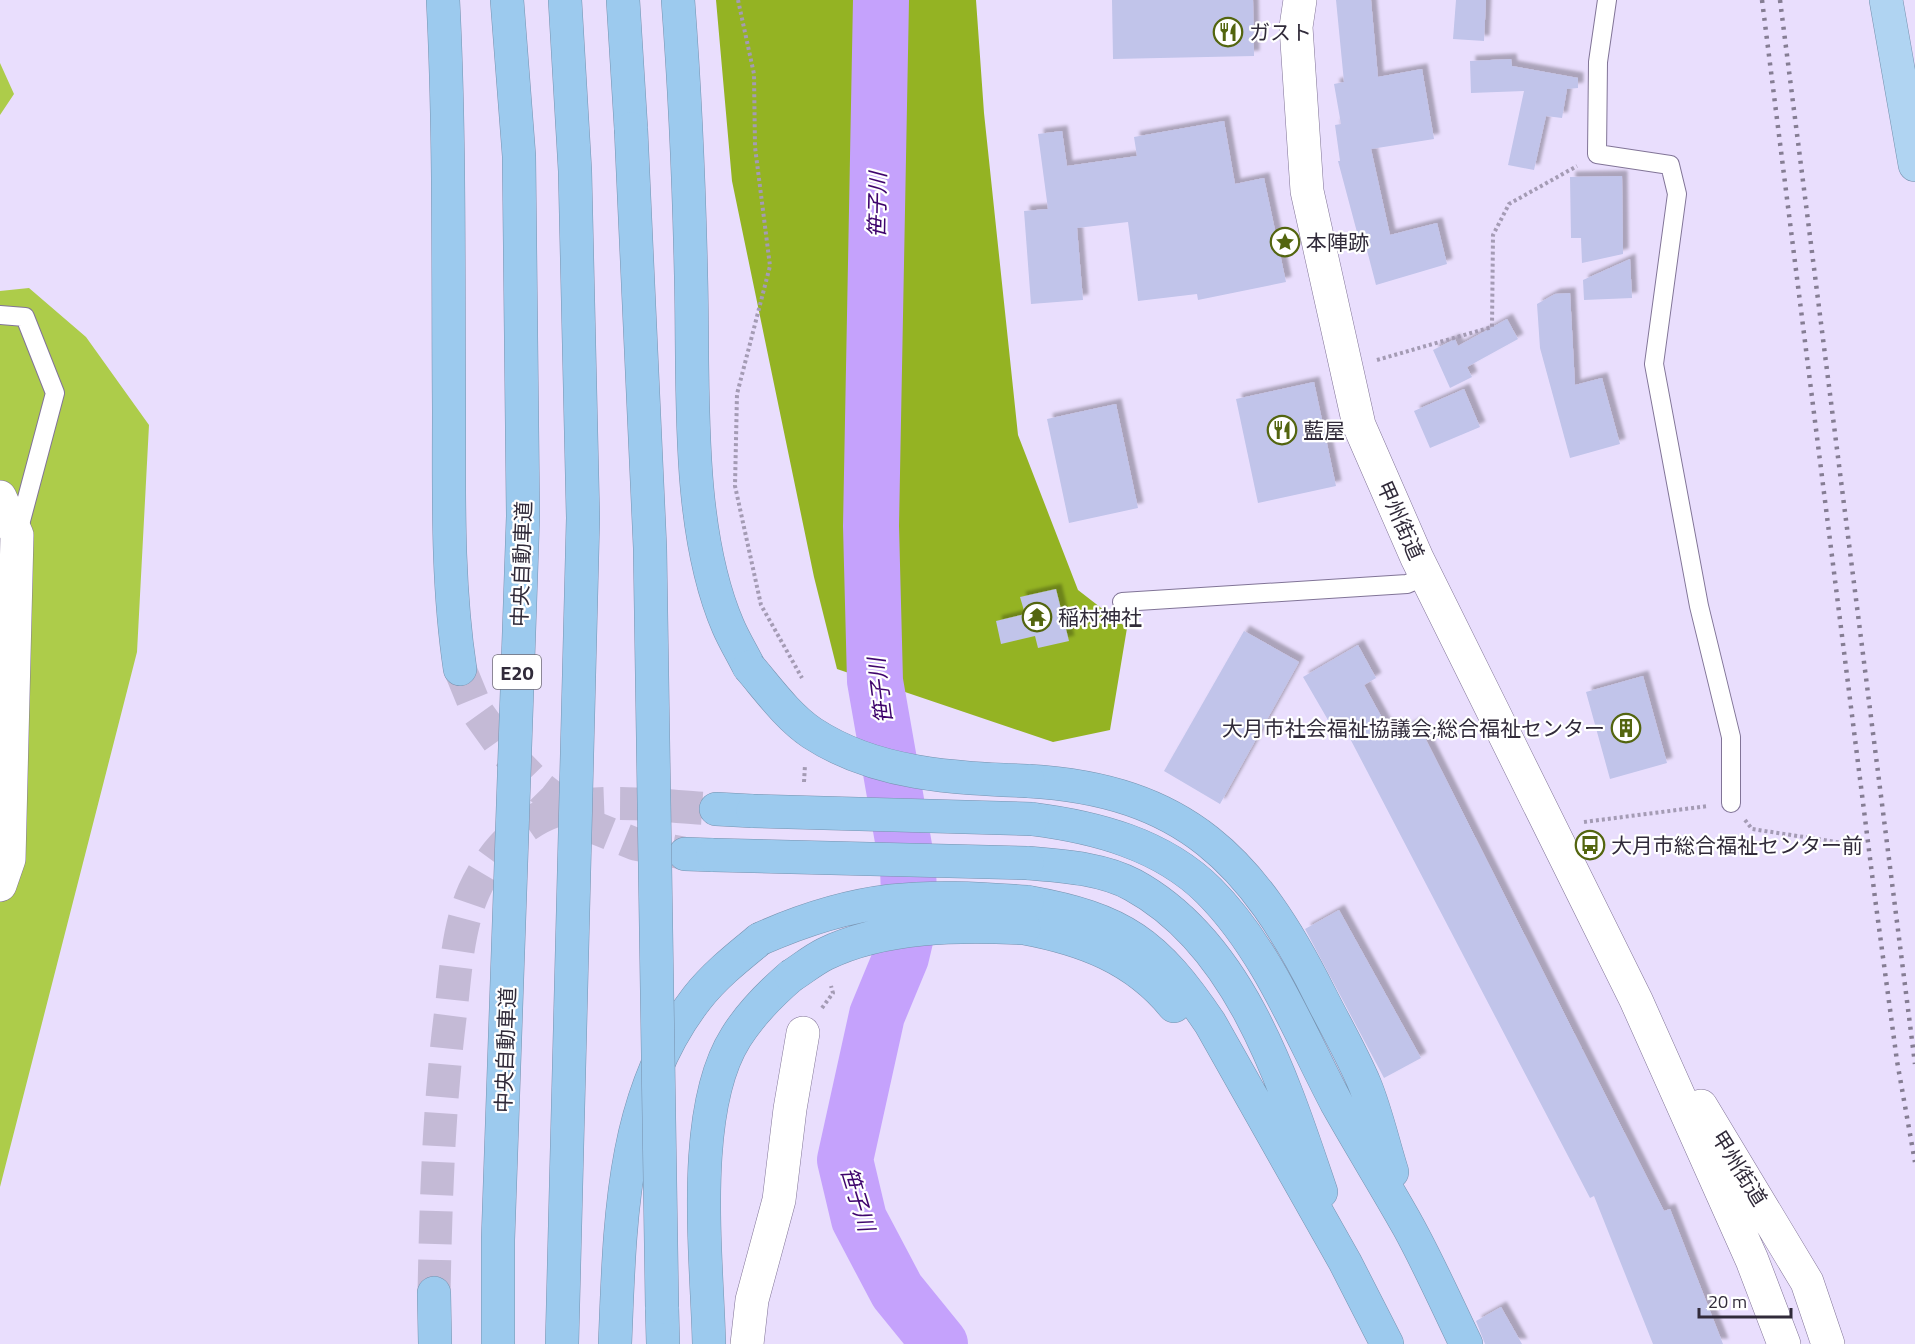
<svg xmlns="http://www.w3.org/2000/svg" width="1915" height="1344" viewBox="0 0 1915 1344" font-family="'Titillium Web','Noto Sans JP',sans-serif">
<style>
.green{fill:#adcc4a}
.forest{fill:#94b323}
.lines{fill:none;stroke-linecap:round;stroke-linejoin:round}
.river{stroke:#c5a2fc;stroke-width:56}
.building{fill:#c1c4ea;filter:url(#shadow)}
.motorway-tunnel{stroke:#c4bad6;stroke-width:33;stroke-dasharray:33 16;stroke-linecap:butt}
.service-casing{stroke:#817497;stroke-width:20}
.minor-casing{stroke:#817497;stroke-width:34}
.tertiary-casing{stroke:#817497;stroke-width:34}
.secondary-casing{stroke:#817497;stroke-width:34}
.trunk-casing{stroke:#7792af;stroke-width:34}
.motorway-casing{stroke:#7792af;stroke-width:34}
.path{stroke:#a49bb4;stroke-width:4;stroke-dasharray:3 3;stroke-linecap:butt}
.service{stroke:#fff;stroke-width:18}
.minor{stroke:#fff;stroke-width:33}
.tertiary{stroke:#fff;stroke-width:33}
.secondary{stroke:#fff;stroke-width:33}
.trunk{stroke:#b0d4f2;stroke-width:33}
.motorway{stroke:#9ccaee;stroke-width:33}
.rail{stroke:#857d93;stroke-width:4.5;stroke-dasharray:3 6;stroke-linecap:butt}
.motorway-bridge-casing{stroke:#7792af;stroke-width:34;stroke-linecap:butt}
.motorway-bridge{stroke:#9ccaee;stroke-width:33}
.labels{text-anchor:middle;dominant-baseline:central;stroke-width:4.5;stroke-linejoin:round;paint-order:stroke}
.shield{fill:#fff;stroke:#6f6b75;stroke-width:1.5}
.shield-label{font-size:20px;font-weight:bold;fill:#312b3a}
.poi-label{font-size:21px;fill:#312b3a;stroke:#fff;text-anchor:start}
.street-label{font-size:21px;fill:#312b3a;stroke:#fff}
.water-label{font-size:22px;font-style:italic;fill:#3f056d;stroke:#fff}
</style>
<defs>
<filter id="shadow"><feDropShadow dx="5.5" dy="-5.5" stdDeviation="1.5" flood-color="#0004"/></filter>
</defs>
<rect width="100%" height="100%" fill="#e9defd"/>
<!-- green -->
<path class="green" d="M 0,63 L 14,94 L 0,115 Z
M 29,288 L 86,337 L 149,425 L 137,652 L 0,1187 L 0,291 Z"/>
<!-- forest -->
<path class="forest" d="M 716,0 L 976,0 L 984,113 L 1018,435 L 1078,590 L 1127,628 L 1110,730 L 1053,742 L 837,669 L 814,577 L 732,181 Z"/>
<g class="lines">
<!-- river -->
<path class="river" d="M 881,0 L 871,526 L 875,681 L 908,869 L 910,919 L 901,957 L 877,1015 L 845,1160 L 859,1219 L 897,1291 L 940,1344"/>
</g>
<!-- building -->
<path class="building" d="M 1112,0 L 1253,0 L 1254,56 L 1113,59 Z
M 1336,0 L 1371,0 L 1378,77 L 1422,69 L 1434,139 L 1371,149 L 1390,235 L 1437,223 L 1447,264 L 1376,285 L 1363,235 L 1358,236 L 1338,161 L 1340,161 L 1335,125 L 1341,124 L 1334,84 L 1344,82 Z
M 1456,0 L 1486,0 L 1484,41 L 1453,39 Z
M 1511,59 L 1512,66 L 1578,78 L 1578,88 L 1567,89 L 1562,118 L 1546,116 L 1534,170 L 1508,165 L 1524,91 L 1471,93 L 1470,61 Z
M 1224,121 L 1235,184 L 1264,178 L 1286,282 L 1198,300 L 1197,294 L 1138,301 L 1128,222 L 1077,228 L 1083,300 L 1031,304 L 1024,211 L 1048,209 L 1038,134 L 1062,131 L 1067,166 L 1137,156 L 1134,137 Z
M 1622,176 L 1623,254 L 1582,263 L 1581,238 L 1571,238 L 1570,177 Z
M 1630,259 L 1632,298 L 1584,300 L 1583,280 Z
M 1570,293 L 1575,385 L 1602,378 L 1620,444 L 1570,458 L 1540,348 L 1537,304 L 1555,294 Z
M 1507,319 L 1518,339 L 1467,367 L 1472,377 L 1450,388 L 1433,350 L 1455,339 L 1458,346 Z
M 1314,382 L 1336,486 L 1258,503 L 1236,399 Z
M 1464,389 L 1480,427 L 1430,448 L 1414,411 Z
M 1116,404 L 1138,508 L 1069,523 L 1047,419 Z
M 1056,589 L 1069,641 L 1038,648 L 1035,636 L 1001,644 L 996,621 L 1025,614 L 1020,597 Z
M 1244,631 L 1299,662 L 1220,804 L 1164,771 Z
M 1358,645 L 1376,678 L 1364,685 L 1392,736 L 1417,722 L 1664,1211 L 1670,1209 L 1723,1344 L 1653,1344 L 1594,1196 L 1590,1198 L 1344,727 L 1335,732 L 1303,677 Z
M 1643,676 L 1667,763 L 1610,779 L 1586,692 Z
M 1339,910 L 1421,1058 L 1384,1078 L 1305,929 Z
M 1501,1307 L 1522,1344 L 1485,1344 L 1476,1321 Z"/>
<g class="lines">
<!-- motorway-tunnel -->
<path class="motorway-tunnel" d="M 460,669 L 478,713 L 506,752 L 542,789 L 588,825 L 635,844 L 683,853
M 434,1293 C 436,1195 439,1099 452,1002 C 456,965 459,925 474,891 C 491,853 524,817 566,808 C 614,798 668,807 716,809"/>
<!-- service casing -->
<g class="service-casing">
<path id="service" d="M 1607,0 L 1598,62 L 1597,154 L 1670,165 L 1677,194 L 1654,364 L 1699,606 L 1731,737 L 1731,803
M 0,315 L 25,317 L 55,393 L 18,532
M 1122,602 L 1407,584 L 1426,576"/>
</g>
<!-- minor casing -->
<g class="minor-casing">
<path id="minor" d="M 747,1344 L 752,1300 L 779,1200 L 790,1109 L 803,1033"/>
</g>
<!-- tertiary casing -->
<g class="tertiary-casing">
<path id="tertiary" d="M 0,497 L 17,535 L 9,859 L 0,885"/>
</g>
<!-- secondary casing -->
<g class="secondary-casing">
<path id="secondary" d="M 1300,0 L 1296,27 L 1307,191 L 1359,425 L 1417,558 L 1636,1000 L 1752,1260 L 1784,1344
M 1701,1106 L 1807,1282 L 1828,1344"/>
</g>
<!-- trunk casing -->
<g class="trunk-casing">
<path id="trunk" d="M 1886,0 L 1915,165"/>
</g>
<!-- motorway casing -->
<g class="motorway-casing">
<path id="motorway" d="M 443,0 C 450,136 448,273 449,410 C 449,496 447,583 460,669
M 623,0 L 631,129
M 678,0 C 685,92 689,184 691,276 C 694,384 685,526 728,626 C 734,640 742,653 749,667
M 1028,781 C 1185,790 1253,861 1320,995 C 1335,1025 1352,1054 1365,1085 C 1376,1112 1383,1143 1392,1172
M 716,809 L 753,811
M 1032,819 C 1095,827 1162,844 1209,891 C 1267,949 1299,1032 1337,1104 C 1360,1145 1385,1185 1408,1226 C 1429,1264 1447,1305 1466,1344
M 685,854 L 713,855
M 1027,863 C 1061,866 1102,868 1133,885 C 1241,944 1284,1083 1321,1192
M 1027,902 C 1123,919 1156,943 1210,1023 L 1345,1262 L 1387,1344
M 1024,928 C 1083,939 1135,958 1174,1006
M 434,1293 L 435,1344
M 662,1307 L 663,1344
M 498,1344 L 498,1240 L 523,516 L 519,156 L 507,0
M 562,1344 L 583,518 L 575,171 L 565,0
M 615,1344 C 620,1226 620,1096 697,998 C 715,975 738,957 760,939
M 709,1344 C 707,1258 689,1111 736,1037 C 751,1013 769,995 791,976"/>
</g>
<!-- path -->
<path class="path" d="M 738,0 L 754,74 L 755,147 L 770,266 L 737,394 L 735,486 L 761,605 L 802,678
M 1377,360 L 1492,327 L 1493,235 L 1509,204 L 1577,166
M 804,782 L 805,765
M 1745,820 L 1752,829 L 1856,845
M 1584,822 L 1708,806
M 822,1008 L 833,993 L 831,986"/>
<!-- service -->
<use href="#service" class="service"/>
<!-- minor -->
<use href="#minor" class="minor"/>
<!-- tertiary -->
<use href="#tertiary" class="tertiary"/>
<!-- secondary -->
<use href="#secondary" class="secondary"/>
<!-- trunk -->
<use href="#trunk" class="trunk"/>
<!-- motorway -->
<use href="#motorway" class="motorway"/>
<!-- rail -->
<path class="rail" d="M 1762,0 L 1875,898 L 1897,1061 L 1915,1162
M 1780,0 L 1915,1064"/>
<!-- motorway-bridge casing -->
<g class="motorway-bridge-casing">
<path id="motorway-bridge" d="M 631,129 L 650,548 L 662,1307
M 749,667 C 768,689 787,716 812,733 C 876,775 954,778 1028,781
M 753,811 L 1032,819
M 713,855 L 1027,863
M 760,939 C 859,895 921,894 1027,902
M 791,976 C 802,969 813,960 825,954 C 885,925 959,925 1024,928"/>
</g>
<!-- motorway-bridge -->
<use href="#motorway-bridge" class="motorway-bridge"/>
</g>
<!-- icons -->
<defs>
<g id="restaurant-ring" transform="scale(1.5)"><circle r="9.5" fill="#fff" stroke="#53650f" stroke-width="1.5"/><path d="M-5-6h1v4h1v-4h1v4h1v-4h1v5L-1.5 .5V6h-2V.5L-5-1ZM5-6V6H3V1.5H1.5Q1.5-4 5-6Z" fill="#53650f"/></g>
<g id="sight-ring" transform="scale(1.5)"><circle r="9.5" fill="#fff" stroke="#53650f" stroke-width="1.5"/><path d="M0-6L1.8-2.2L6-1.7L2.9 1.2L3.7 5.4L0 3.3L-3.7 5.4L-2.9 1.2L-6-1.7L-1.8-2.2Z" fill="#53650f"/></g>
<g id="temple-ring" transform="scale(1.5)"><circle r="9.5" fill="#fff" stroke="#53650f" stroke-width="1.5"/><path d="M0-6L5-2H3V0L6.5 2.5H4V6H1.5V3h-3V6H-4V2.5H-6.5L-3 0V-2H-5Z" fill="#53650f"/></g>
<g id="building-ring" transform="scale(1.5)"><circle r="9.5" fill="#fff" stroke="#53650f" stroke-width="1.5"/><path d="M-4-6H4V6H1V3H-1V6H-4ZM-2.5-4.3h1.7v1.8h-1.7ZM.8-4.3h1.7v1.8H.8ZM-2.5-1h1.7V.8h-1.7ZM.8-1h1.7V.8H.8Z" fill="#53650f"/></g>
<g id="bus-ring" transform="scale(1.5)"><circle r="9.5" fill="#fff" stroke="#53650f" stroke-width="1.5"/><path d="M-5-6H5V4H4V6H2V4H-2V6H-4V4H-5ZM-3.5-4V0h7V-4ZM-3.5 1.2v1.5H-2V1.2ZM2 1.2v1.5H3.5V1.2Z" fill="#53650f"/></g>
</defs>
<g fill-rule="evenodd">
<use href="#restaurant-ring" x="1228" y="32"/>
<use href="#sight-ring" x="1285" y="242"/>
<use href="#restaurant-ring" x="1282" y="430"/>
<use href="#temple-ring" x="1037" y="617"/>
<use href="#building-ring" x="1626" y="728"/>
<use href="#bus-ring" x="1590" y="845"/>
</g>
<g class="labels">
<!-- shield labels -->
<rect class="shield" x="493" y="655" width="48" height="34" rx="4.5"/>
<g class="shield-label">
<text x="517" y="672">E20</text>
</g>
<!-- poi labels -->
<g class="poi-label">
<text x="1249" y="32">ガスト</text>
<text x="1306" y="242">本陣跡</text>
<text x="1303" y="430">藍屋</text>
<text x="1058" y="617">稲村神社</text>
<text x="1605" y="728" text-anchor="end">大月市社会福祉協議会;総合福祉センター</text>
<text x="1611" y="845">大月市総合福祉センター前</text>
</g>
<!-- street labels -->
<g class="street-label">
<text transform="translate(1401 520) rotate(66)">甲州街道</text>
<text transform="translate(521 564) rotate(-88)">中央自動車道</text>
<text transform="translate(505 1050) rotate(-88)">中央自動車道</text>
<text transform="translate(1740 1168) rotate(58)">甲州街道</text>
</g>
<!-- water labels -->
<g class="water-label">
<text transform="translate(877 205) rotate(-89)">笹子川</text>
<text transform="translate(880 691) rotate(-97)">笹子川</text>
<text transform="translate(858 1199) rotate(73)">笹子川</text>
</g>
</g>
<!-- scale -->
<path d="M1699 1308v9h92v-9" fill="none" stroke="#312b3a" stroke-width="3"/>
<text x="1708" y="1308" font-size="18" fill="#312b3a" stroke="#ffffff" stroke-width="4.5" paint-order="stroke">20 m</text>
</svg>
